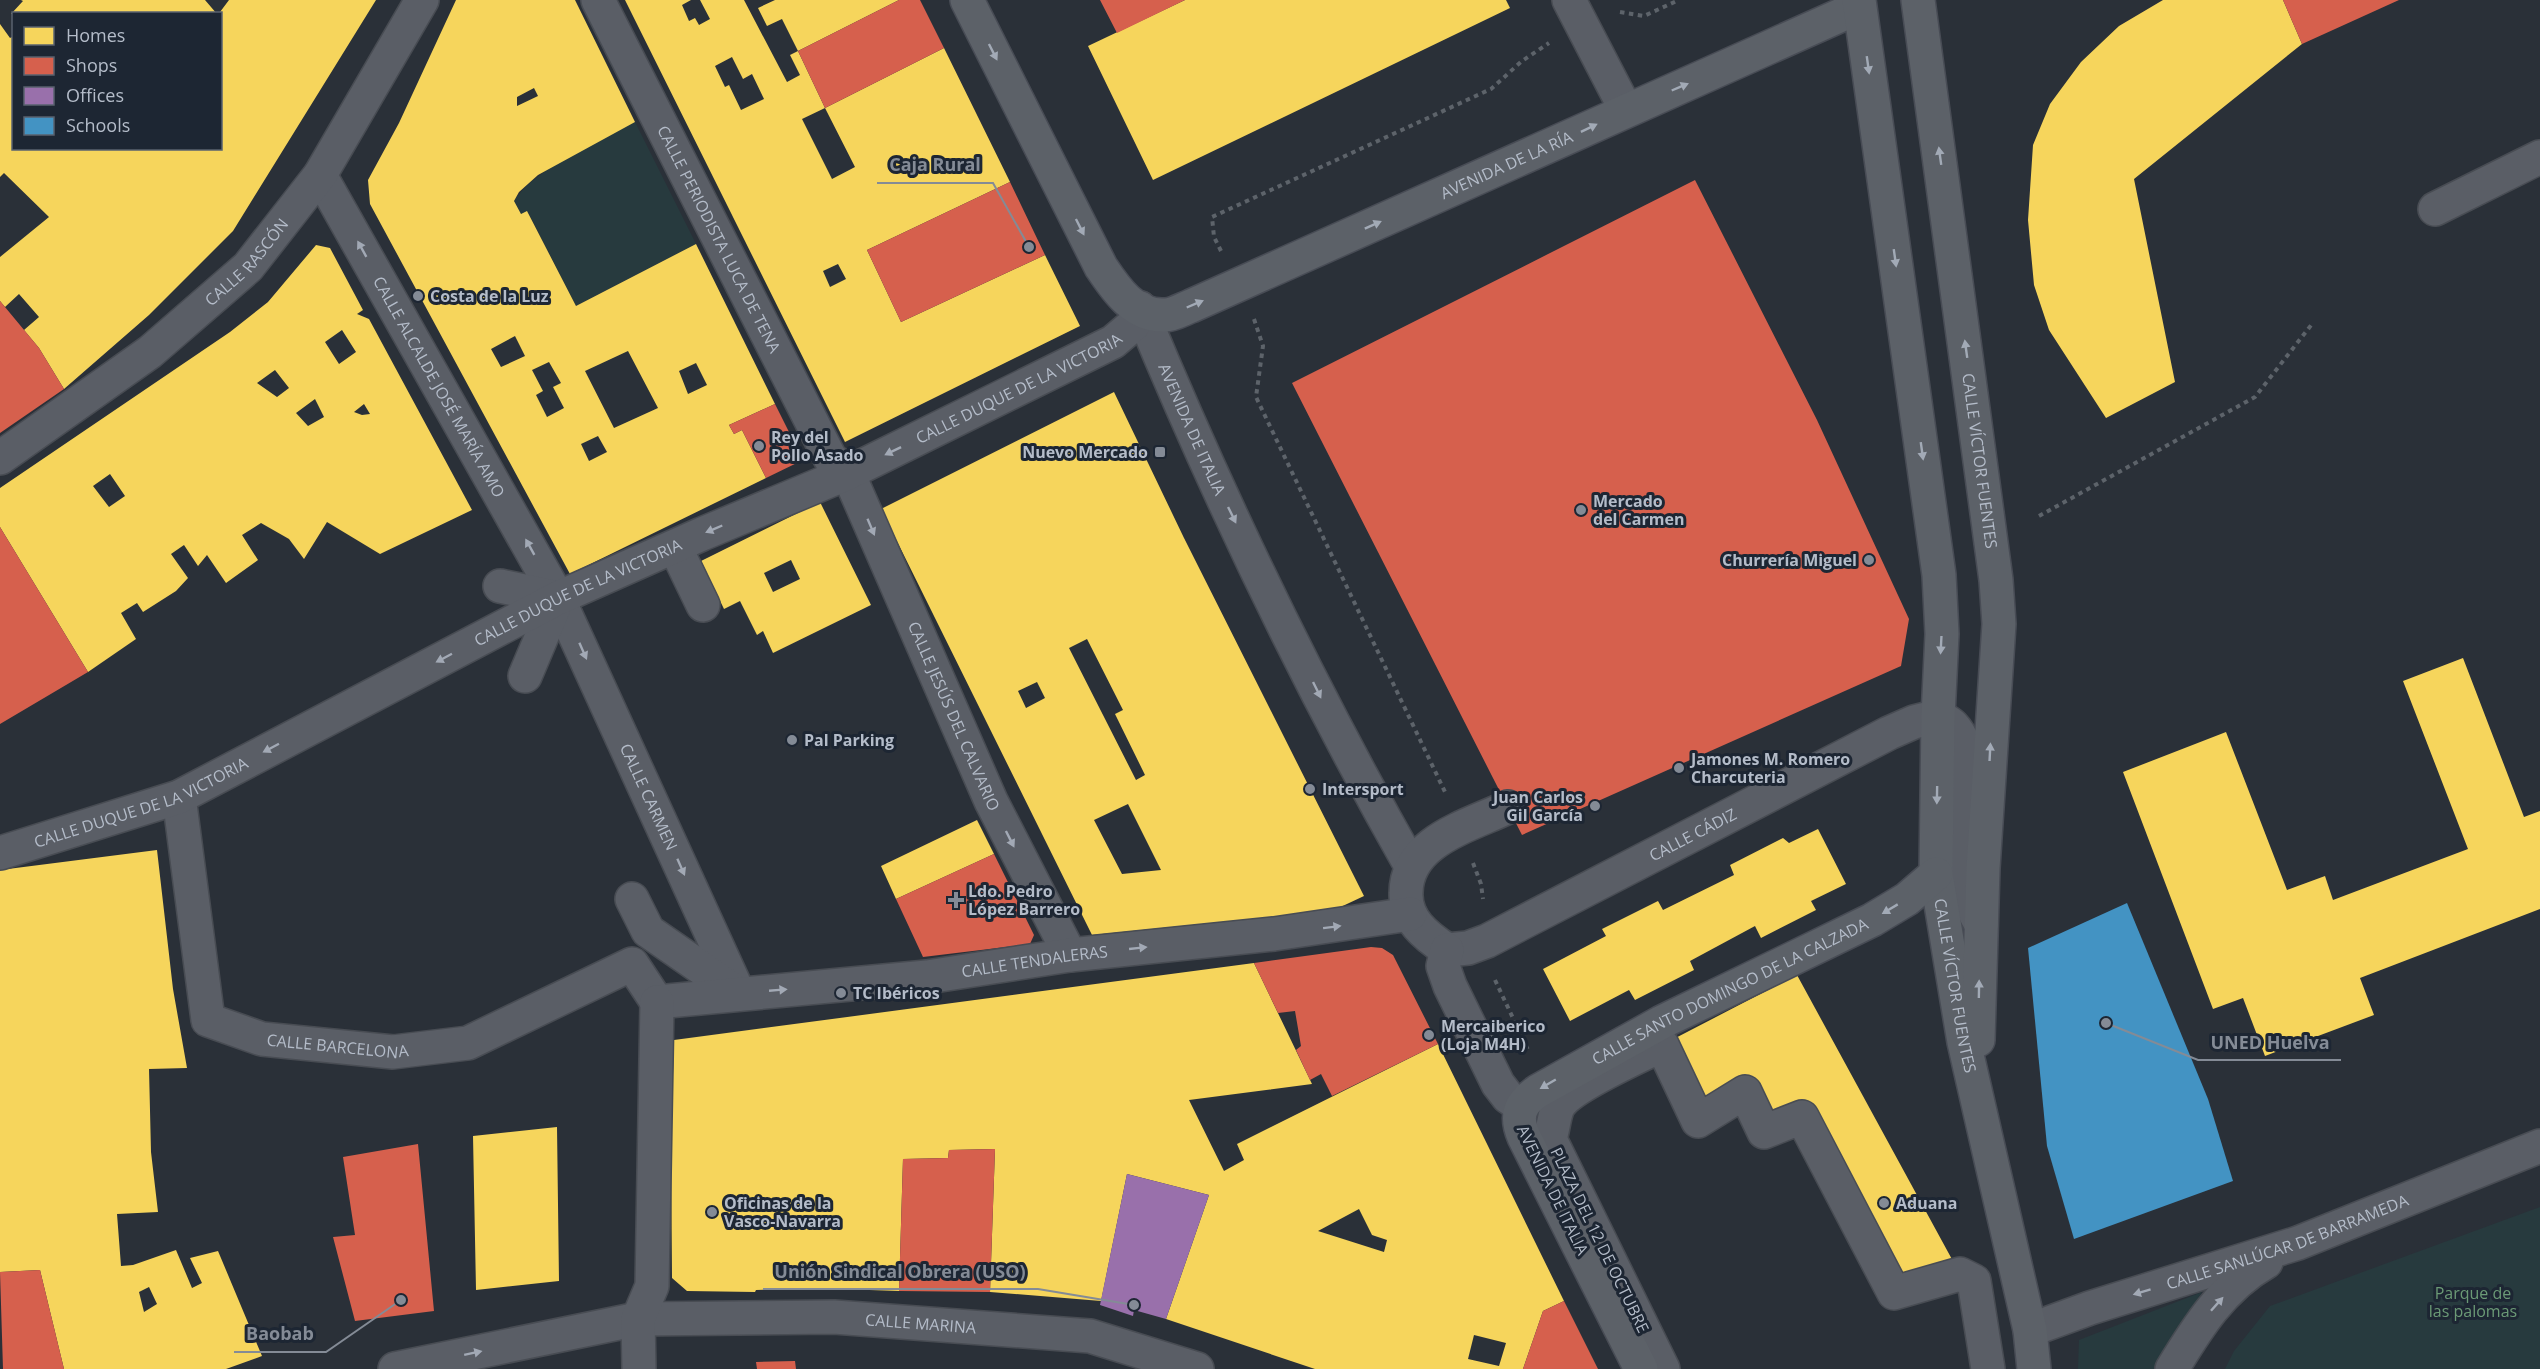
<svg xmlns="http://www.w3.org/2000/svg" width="2540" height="1369" viewBox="0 0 2540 1369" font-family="'Open Sans',sans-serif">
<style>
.green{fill:#273a3e}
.homes{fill:#f6d55c;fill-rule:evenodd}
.shops{fill:#d6604d}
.offices{fill:#9970ab}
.schools{fill:#4393c3}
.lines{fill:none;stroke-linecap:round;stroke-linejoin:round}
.minor-casing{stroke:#484c53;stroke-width:36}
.major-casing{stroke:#484c55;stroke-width:36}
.path{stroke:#5d636a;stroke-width:4;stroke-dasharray:4.5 4.5;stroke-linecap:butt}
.minor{stroke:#5a5e66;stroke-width:33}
.major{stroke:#5c6168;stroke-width:33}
.oneway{fill:#a2aab6}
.oneway2{fill:#a2a9b5}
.poi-dot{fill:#848b96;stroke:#1d2633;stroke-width:2}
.labels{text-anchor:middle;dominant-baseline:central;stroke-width:6;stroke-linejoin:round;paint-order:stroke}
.street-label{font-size:16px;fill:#b4bcc9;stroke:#1d2633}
.poi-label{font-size:16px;font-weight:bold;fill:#b4bcc9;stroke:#1d2633;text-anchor:start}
.park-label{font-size:16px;fill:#6b9a76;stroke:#1d2633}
.leader{fill:none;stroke:#848b96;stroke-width:2}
.callout-dot{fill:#848b96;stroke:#1d2633;stroke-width:2}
.callout-label{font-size:18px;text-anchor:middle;font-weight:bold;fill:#848b96;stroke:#1d2633;stroke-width:6;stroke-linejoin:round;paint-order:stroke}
</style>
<rect width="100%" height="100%" fill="#2a3038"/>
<!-- green -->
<path class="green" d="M 635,122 L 696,244 L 576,306 L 528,212 L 521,214 L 514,201 C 535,168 600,141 635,122 Z
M 2540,1207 L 2540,1369 L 2225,1369 L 2234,1351 L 2270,1306 Z
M 2202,1292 L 2155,1369 L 2078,1369 L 2079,1340 Z"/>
<!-- homes -->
<path class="homes" d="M 21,0 L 205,0 L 217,14 L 11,14 L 23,1 Z
M 229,0 L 376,0 L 233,231 L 149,315 L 64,389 L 39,348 L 24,330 L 39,317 L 19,294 L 5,307 L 0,301 L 0,257 L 49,217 L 4,173 L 0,177 L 0,24 L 10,38 L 14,36 L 14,148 L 220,148 L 220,12 Z
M 456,0 L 575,0 L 635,122 L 538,175 L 519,192 L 514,201 L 521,214 L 527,211 L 576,306 L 696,244 L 775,404 L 729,425 L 734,434 L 742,430 L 766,478 L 570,574 L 370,204 L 368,180 L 399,123 ZM 534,88 L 538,96 L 517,106 L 517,97 ZM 515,336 L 525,356 L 501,367 L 491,349 ZM 628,351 L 658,408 L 614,428 L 585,371 ZM 549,362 L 561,383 L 553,387 L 564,408 L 547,417 L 536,395 L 543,391 L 532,370 ZM 696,363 L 707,385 L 688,394 L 679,371 ZM 598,436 L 607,452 L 589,461 L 581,444 Z
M 625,0 L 691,0 L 682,5 L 689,21 L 695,18 L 699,25 L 710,19 L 700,0 L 744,0 L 787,82 L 800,75 L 790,55 L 798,51 L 782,19 L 767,26 L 758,8 L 775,0 L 899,0 L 798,51 L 825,108 L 802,119 L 832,179 L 855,167 L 825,108 L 944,48 L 1010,182 L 867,250 L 901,322 L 1045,255 L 1080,326 L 845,442 ZM 732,57 L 743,79 L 752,74 L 764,99 L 741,110 L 729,85 L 725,87 L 715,66 ZM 838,264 L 846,279 L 830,287 L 823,271 Z
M 1185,0 L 1506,0 L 1510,8 L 1153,180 L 1088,46 Z
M 2163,0 L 2283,0 L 2302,44 L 2134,179 L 2175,382 L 2106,418 L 2049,330 L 2034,285 L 2028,220 L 2033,145 L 2050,104 L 2081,62 L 2119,26 Z
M 316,245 L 330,248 L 363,310 L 357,314 L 369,319 L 472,510 L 380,554 L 327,522 L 304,559 L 289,539 L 261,523 L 242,535 L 258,560 L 226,583 L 207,555 L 198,566 L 184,545 L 171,554 L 188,578 L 176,591 L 143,612 L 137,603 L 121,613 L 136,639 L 88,672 L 0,527 L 0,488 L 230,332 L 268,302 ZM 342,330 L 356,352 L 339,364 L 325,342 ZM 275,370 L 289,388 L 277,397 L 257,383 ZM 315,399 L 324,417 L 308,426 L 296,413 ZM 364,404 L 370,414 L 362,415 L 354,412 ZM 110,474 L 125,496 L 109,507 L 93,486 Z
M 1114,392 L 1184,538 L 1364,896 L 1332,911 L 1092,935 L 881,509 ZM 1087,639 L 1123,710 L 1115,714 L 1145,775 L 1136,780 L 1069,648 ZM 1037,682 L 1045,698 L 1026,708 L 1018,691 ZM 1128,804 L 1161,870 L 1122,874 L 1094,820 Z
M 820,502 L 871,605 L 773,653 L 763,631 L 757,635 L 740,601 L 724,609 L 701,561 ZM 791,560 L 800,579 L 773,592 L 764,573 Z
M 2463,658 L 2524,817 L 2540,811 L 2540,909 L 2360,978 L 2374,1015 L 2265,1056 L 2243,998 L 2213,1009 L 2123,772 L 2226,732 L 2287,890 L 2325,876 L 2333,900 L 2468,849 L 2403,681 Z
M 977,820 L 994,854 L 896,899 L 881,866 Z
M 1818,829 L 1846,884 L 1811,901 L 1816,910 L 1761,938 L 1755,926 L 1690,961 L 1694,970 L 1635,1000 L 1629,990 L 1570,1021 L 1543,969 L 1606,936 L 1602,929 L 1658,901 L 1663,910 L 1734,875 L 1730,865 L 1783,838 L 1789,843 Z
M 157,850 L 173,989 L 187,1068 L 149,1069 L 151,1152 L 158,1212 L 117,1214 L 121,1266 L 133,1265 L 176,1250 L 192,1288 L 202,1283 L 190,1258 L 218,1251 L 262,1356 L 226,1369 L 64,1369 L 40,1270 L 0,1272 L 0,870 ZM 149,1287 L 157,1304 L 144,1312 L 139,1292 Z
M 1254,963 L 1312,1084 L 1189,1100 L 1224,1171 L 1244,1160 L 1237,1144 L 1438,1044 L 1564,1301 L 1543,1311 L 1523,1369 L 1315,1369 L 1166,1319 L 1209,1195 L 1127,1174 L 1101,1301 L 990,1292 L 995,1149 L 949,1150 L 948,1158 L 903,1159 L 899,1291 L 810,1288 L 756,1290 L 755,1292 L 687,1291 L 672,1278 L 671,1143 L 674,1040 ZM 1359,1209 L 1372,1235 L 1387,1240 L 1384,1252 L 1318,1231 ZM 1474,1335 L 1506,1343 L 1499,1366 L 1468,1359 Z
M 1797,975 L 1960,1274 L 1894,1293 L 1802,1117 L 1764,1132 L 1745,1092 L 1698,1121 L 1662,1045 Z
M 557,1127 L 559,1281 L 476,1290 L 473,1136 Z"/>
<!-- shops -->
<path class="shops" d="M 899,0 L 920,0 L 944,48 L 825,108 L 798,51 Z
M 1100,0 L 1185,0 L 1117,33 Z
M 2283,0 L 2399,0 L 2302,44 Z
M 1695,180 L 1817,420 L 1909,619 L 1901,666 L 1522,835 L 1292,383 Z
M 1010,182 L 1045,255 L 901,322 L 867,250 Z
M 0,301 L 39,348 L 64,389 L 0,433 Z
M 775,404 L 803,460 L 766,478 L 742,430 L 734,434 L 729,425 Z
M 0,527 L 88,672 L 0,724 Z
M 994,854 L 1034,935 L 1030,944 L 923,957 L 896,899 Z
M 1371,947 L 1382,948 L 1393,955 L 1438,1044 L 1332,1096 L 1321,1074 L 1310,1080 L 1296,1050 L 1301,1046 L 1295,1011 L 1278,1013 L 1254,963 Z
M 418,1144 L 434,1311 L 355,1321 L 333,1237 L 355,1235 L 343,1157 Z
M 995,1149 L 990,1292 L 899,1291 L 903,1159 L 948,1158 L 949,1150 Z
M 40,1270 L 64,1369 L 3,1369 L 0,1272 Z
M 1564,1301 L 1598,1369 L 1523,1369 L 1543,1311 Z
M 795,1361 L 796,1369 L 757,1369 L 756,1362 Z"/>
<!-- offices -->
<path class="offices" d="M 1127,1174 L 1209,1195 L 1166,1319 L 1134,1310 L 1133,1316 L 1100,1305 Z"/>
<!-- schools -->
<path class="schools" d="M 2127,903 L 2208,1099 L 2233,1181 L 2074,1239 L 2047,1146 L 2028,948 Z"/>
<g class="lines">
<!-- minor casing -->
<g class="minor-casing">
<g id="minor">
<path id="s1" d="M 598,0 L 830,458 L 848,473 L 991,801 L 1070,955"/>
<path d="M 1569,0 L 1626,110"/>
<path id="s2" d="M 320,175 L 558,598 L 739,994"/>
<path d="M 2435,209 L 2540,157"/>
<path id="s3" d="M 1140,308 C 1219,499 1309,686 1411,866"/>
<path id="s4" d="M 0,458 L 150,352 L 248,267 L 320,175 L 422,0"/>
<path d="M 675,547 L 703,605"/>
<path d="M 500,586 L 558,598"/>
<path d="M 525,676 L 558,598"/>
<path id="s5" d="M 179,797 L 208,1020 L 262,1039 L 393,1052 L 468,1043 L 632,964 L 657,1002"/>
<path id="s6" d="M 0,853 L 179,797 L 558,598 L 702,534 L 848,473 L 1113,342 L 1133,325 L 1140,308"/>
<path d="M 632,899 L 648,931 L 739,994"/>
<path id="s7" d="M 1447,950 L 1468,948 L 1487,941 L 1889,733 L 1914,722 L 1938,716 C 1943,719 1949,722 1953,726 C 1980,755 1963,814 1962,848 C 1961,875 1967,901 1981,924"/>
<path d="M 1447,950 C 1426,936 1405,920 1406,893 C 1406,841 1469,826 1508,807"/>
<path d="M 1447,950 L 1443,966 L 1450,986 L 1498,1084 L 1508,1097 L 1521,1106"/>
<path id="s8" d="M 657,1002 L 927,977 L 1070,955 L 1274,934 L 1410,914"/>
<path id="s9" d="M 2030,1330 L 2090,1308 L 2298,1243 L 2540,1146"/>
<path id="s10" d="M 395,1369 L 638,1319 L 834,1317 L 1090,1336 L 1197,1369"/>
<path d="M 639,1369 L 638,1319 L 652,1286 L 657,1002"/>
<path d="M 1663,1369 L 1550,1139 C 1553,1130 1554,1116 1558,1107 C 1569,1087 1640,1056 1662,1045 L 1698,1121 L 1745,1092 L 1764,1132 L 1802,1117 L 1894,1293 L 1960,1274 L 1974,1281 L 1988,1369"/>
<path d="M 2172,1369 C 2197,1328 2222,1287 2266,1262"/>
</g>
</g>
<!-- major casing -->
<g class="major-casing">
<g id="major">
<path id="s11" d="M 967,0 L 1101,267 C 1115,288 1134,317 1165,315 C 1173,315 1183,309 1191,306 L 1859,7"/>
<path id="s12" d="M 1859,0 L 1939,575 L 1942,634 L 1938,716 L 1936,874 L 1964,1042 L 2030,1330 L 2034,1369"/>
<path id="s13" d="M 1918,0 L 1996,580 L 1999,624 L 1983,868 L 1978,1040"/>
<path id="s14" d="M 1641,1369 L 1524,1137 C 1515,1116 1519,1104 1538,1091 L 1662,1022 L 1872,920 L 1907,899 L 1936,874"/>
</g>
</g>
<!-- path -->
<path class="path" d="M 1620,12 L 1644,16 L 1679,0
M 1221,251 L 1214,237 L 1212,217 L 1491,89 L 1522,61 L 1549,43
M 1254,319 L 1263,346 L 1256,397 L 1445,792
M 2039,516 L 2255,397 L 2312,324
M 1473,863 L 1481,884 L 1483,899
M 1495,980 L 1529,1052"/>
<!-- minor -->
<use href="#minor" class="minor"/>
<!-- major -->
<use href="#major" class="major"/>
</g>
<!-- one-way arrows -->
<defs><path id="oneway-solid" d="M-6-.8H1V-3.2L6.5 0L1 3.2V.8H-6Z" transform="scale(1.5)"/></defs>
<g class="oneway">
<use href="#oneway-solid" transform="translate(993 52) rotate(63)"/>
<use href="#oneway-solid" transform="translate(1868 65) rotate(82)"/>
<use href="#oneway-solid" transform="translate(1680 87) rotate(-23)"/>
<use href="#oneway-solid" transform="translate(1589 128) rotate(-26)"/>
<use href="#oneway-solid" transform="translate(1940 156) rotate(-98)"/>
<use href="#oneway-solid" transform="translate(1373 225) rotate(-24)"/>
<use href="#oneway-solid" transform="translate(1080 227) rotate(63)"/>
<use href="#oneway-solid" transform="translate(1895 258) rotate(82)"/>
<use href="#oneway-solid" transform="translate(1195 304) rotate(-23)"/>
<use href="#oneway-solid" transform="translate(1966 349) rotate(-98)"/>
<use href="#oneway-solid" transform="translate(1922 451) rotate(82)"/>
<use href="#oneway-solid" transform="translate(1941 645) rotate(93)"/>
<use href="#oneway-solid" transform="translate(1990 752) rotate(-87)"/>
<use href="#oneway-solid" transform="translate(1937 795) rotate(91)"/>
<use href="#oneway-solid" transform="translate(1890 909) rotate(149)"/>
<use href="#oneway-solid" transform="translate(1979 989) rotate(-89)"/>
<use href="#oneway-solid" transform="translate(1548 1084) rotate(150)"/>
</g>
<g class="oneway2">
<use href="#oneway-solid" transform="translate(362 249) rotate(-119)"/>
<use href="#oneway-solid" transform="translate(893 451) rotate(154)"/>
<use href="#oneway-solid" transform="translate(1232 515) rotate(64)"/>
<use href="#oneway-solid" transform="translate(871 527) rotate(67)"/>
<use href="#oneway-solid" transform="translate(714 529) rotate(157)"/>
<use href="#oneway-solid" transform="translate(530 547) rotate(-119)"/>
<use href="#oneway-solid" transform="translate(583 651) rotate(66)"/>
<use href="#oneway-solid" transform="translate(444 658) rotate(152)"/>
<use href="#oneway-solid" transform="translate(1317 690) rotate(64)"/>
<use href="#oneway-solid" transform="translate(271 748) rotate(152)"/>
<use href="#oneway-solid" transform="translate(1010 839) rotate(63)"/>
<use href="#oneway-solid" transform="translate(681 867) rotate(66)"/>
<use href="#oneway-solid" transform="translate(1332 927) rotate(-7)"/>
<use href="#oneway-solid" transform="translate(1138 948) rotate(-6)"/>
<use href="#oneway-solid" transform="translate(778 990) rotate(-5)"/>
<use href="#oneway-solid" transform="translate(2142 1292) rotate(163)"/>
<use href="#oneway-solid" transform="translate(2217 1304) rotate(-48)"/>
<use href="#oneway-solid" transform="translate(473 1353) rotate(-12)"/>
</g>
<!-- markers -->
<g class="poi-dot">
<circle cx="418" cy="296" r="6"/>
<circle cx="759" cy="446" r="6"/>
<rect x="1154" y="446" width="12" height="12" rx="3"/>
<circle cx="1581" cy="510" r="6"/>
<circle cx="1869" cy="560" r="6"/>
<circle cx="792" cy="740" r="6"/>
<circle cx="1679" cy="768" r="6"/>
<circle cx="1310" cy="789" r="6"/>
<circle cx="1595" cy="806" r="6"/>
<path d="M953 891h6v6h6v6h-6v6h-6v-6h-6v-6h6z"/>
<circle cx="841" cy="993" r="6"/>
<circle cx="1429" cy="1035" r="6"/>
<circle cx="1884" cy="1203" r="6"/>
<circle cx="712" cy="1212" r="6"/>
</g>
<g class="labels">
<!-- street labels -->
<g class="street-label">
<text stroke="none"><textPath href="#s11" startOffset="756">AVENIDA DE LA RÍA</textPath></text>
<text stroke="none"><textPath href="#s1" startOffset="268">CALLE PERIODISTA LUCA DE TENA</textPath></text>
<text stroke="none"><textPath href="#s4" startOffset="316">CALLE RASCÓN</textPath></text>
<text stroke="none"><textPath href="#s2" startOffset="243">CALLE ALCALDE JOSÉ MARÍA AMO</textPath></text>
<text stroke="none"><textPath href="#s6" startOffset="1122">CALLE DUQUE DE LA VICTORIA</textPath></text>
<text stroke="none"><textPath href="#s3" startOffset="132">AVENIDA DE ITALIA</textPath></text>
<text stroke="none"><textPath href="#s13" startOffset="465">CALLE VÍCTOR FUENTES</textPath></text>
<text stroke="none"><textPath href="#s6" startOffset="636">CALLE DUQUE DE LA VICTORIA</textPath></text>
<text stroke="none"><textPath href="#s1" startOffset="802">CALLE JESÚS DEL CALVARIO</textPath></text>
<text stroke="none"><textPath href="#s2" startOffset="704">CALLE CARMEN</textPath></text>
<text stroke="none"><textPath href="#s6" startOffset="150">CALLE DUQUE DE LA VICTORIA</textPath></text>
<text stroke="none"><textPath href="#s7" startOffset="273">CALLE CÁDIZ</textPath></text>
<text stroke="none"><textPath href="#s8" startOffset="380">CALLE TENDALERAS</textPath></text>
<text stroke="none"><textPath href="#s12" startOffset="993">CALLE VÍCTOR FUENTES</textPath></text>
<text stroke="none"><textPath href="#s14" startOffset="530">CALLE SANTO DOMINGO DE LA CALZADA</textPath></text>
<text stroke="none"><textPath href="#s5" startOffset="358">CALLE BARCELONA</textPath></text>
<text transform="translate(1553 1190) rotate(64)">AVENIDA DE ITALIA</text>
<text transform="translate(1600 1240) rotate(64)">PLAZA DEL 12 DE OCTUBRE</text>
<text stroke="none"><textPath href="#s9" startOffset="272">CALLE SANLÚCAR DE BARRAMEDA</textPath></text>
<text stroke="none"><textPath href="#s10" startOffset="531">CALLE MARINA</textPath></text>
</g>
<!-- poi labels -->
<g class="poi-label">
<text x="430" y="296">Costa de la Luz</text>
<text x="771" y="437">Rey del<tspan x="771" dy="18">Pollo Asado</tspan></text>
<text x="1148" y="452" text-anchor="end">Nuevo Mercado</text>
<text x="1593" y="501">Mercado<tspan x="1593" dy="18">del Carmen</tspan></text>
<text x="1857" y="560" text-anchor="end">Churrería Miguel</text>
<text x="804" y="740">Pal Parking</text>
<text x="1691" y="759">Jamones M. Romero<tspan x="1691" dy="18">Charcuteria</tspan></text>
<text x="1322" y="789">Intersport</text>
<text x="1583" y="797" text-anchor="end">Juan Carlos<tspan x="1583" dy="18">Gil García</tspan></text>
<text x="968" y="891">Ldo. Pedro<tspan x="968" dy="18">López Barrero</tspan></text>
<text x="853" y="993">TC Ibéricos</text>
<text x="1441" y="1026">Mercaiberico<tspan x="1441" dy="18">(Loja M4H)</tspan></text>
<text x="724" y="1203">Oficinas de la<tspan x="724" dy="18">Vasco-Navarra</tspan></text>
<text x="1896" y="1203">Aduana</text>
</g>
<!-- park labels -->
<g class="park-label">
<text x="2473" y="1293">Parque de<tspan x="2473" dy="18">las palomas</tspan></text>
</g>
</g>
<!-- callouts -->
<path class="leader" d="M1029 247L993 183H877M2106 1023L2198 1060H2341M1134 1305L1038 1289H763M401 1300L326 1352H234"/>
<g class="callout-dot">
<circle cx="1029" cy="247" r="6"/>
<circle cx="2106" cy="1023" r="6"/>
<circle cx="1134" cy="1305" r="6"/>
<circle cx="401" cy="1300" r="6"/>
</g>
<g class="callout-label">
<text x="935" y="171">Caja Rural</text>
<text x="2270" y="1049">UNED Huelva</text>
<text x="900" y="1278">Unión Sindical Obrera (USO)</text>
<text x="280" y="1340">Baobab</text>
</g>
<!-- legend -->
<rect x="12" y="12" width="210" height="138" fill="#1d2633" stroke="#59626f" stroke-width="1.5"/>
<rect x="24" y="27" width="30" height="18" fill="#f6d55c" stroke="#59626f" stroke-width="1.5"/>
<text x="66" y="42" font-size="18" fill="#b4bcc9">Homes</text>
<rect x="24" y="57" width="30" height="18" fill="#d6604d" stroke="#59626f" stroke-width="1.5"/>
<text x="66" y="72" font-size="18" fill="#b4bcc9">Shops</text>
<rect x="24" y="87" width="30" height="18" fill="#9970ab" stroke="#59626f" stroke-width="1.5"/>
<text x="66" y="102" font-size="18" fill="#b4bcc9">Offices</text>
<rect x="24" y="117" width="30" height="18" fill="#4393c3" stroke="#59626f" stroke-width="1.5"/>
<text x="66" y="132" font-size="18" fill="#b4bcc9">Schools</text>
</svg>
